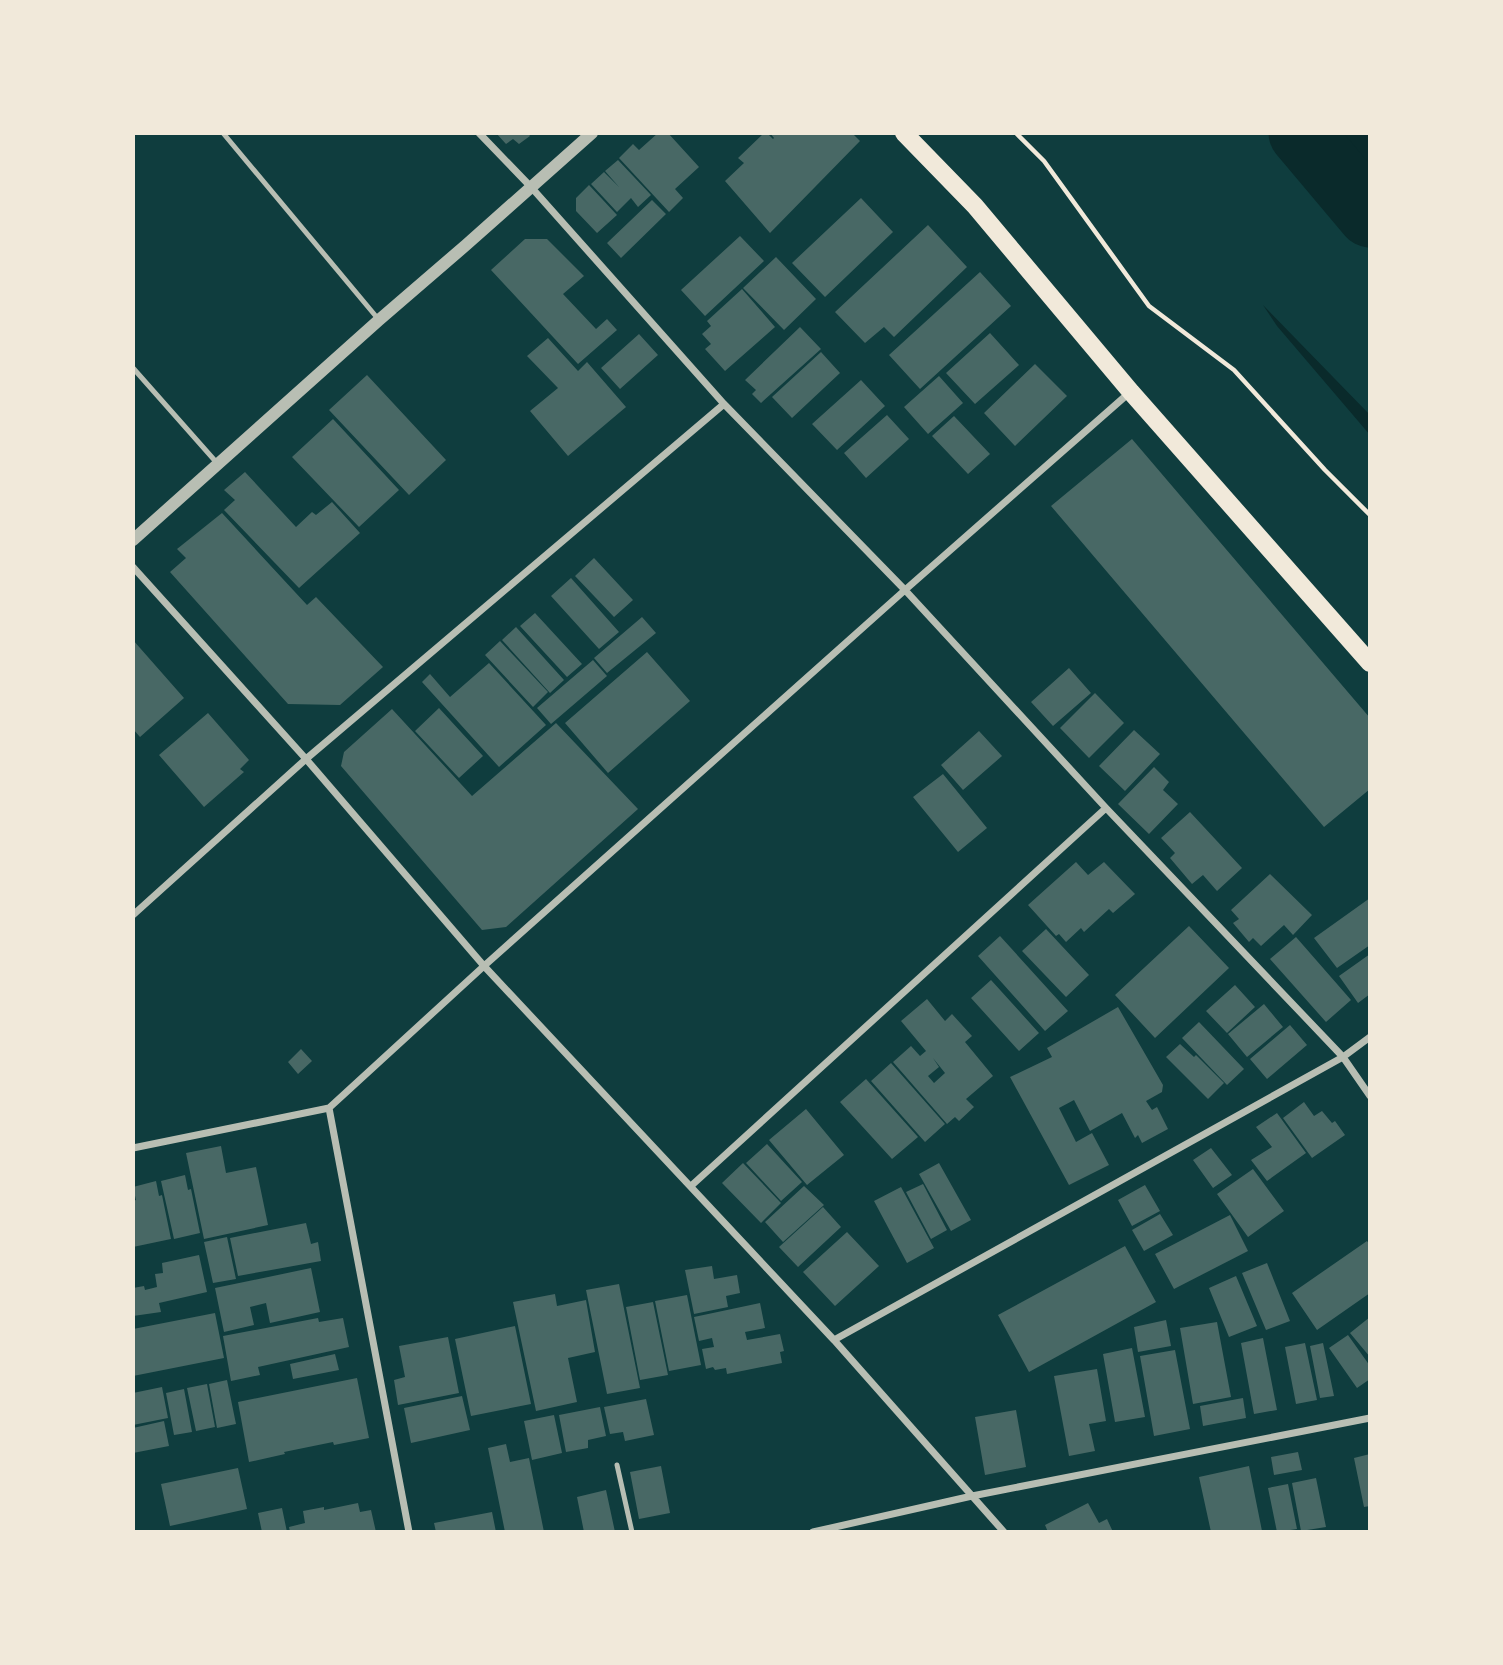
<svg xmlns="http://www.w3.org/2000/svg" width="1503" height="1665" viewBox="0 0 1503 1665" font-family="'Titillium Web',sans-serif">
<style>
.water{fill:#0a2a2b}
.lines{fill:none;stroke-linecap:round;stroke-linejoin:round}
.river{stroke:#0a2a2b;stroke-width:65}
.building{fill:#486865;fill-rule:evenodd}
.path{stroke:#f1e9da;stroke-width:4.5}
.service{stroke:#b8beb3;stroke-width:5}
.minor{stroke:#b8beb3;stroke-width:7}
.tertiary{stroke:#b8beb3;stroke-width:12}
.primary{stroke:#f1e9da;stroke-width:18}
</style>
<rect width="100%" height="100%" fill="#0f3d3e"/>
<!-- water -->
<path class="water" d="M 1333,133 L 1370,133 L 1370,171 Z
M 1263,305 L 1370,415 L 1370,435 L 1277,326 Z"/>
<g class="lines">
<!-- river -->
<path class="river" d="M 1301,133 L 1370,215"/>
</g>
<!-- building -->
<path class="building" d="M 496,133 L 528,133 L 530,136 L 519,144 L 513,139 L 506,144 Z
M 658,133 L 668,133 L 699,167 L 675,189 L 683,198 L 669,212 L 619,158 L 633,144 L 639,150 Z
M 764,133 L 767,133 L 773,139 L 774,138 L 770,133 L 852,133 L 860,141 L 770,233 L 725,181 L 744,163 L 738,158 Z
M 618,160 L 651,195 L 638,207 L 631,198 L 617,212 L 591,184 L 604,172 L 619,187 L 605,171 Z
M 589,185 L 617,215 L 597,233 L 576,211 L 576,198 Z
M 861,198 L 893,232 L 825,297 L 792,263 Z
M 652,200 L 666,214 L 621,258 L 607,243 Z
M 928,225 L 967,267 L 894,337 L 884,327 L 865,343 L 835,312 Z
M 740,236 L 764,261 L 705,316 L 681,290 Z
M 525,239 L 547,239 L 584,276 L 563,294 L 596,329 L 607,319 L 617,330 L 578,364 L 491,270 Z
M 776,257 L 816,299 L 784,330 L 743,288 Z
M 980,272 L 1011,306 L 920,389 L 889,355 Z
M 742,289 L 775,327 L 725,371 L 705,349 L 711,344 L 702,334 L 711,326 L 707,321 Z
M 800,327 L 821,349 L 761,403 L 752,394 L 756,390 L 745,380 Z
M 990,333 L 1019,365 L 975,404 L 946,373 Z
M 639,334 L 658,355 L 620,389 L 601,368 Z
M 548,338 L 578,371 L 587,362 L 626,407 L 568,456 L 530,411 L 558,388 L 527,356 Z
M 821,352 L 840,373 L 792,418 L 772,397 Z
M 1035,364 L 1067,396 L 1015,446 L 984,413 Z
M 367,375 L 446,460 L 409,495 L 329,410 Z
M 939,376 L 963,403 L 928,434 L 904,407 Z
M 861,380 L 885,406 L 837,450 L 812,424 Z
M 887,415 L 909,439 L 866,478 L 844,453 Z
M 954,416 L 990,454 L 968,474 L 932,436 Z
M 333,419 L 399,490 L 359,527 L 292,457 Z
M 1132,439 L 1370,718 L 1370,789 L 1324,827 L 1051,506 Z
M 245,472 L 296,527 L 312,512 L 316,515 L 332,502 L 360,533 L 299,588 L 224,510 L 235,500 L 224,490 Z
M 222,513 L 307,605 L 316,597 L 383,667 L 340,705 L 288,704 L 170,572 L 186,558 L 177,549 Z
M 594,558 L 633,600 L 614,617 L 575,576 Z
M 571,578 L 619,632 L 599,649 L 551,596 Z
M 535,613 L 582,664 L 567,677 L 520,626 Z
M 642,617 L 656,633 L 607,673 L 594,658 Z
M 516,627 L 564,680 L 550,693 L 502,640 Z
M 133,640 L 184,698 L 140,737 L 133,729 Z
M 500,641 L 548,692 L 533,707 L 485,655 Z
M 647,652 L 690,701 L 608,773 L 565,723 Z
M 593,660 L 607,676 L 551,724 L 537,708 Z
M 489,663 L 546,725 L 499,767 L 422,682 L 430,674 L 450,697 Z
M 1069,668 L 1091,693 L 1053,726 L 1031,702 Z
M 1095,693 L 1124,723 L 1089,758 L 1060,728 Z
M 439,708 L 483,756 L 459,778 L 415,731 Z
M 392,709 L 472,796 L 556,723 L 638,809 L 506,927 L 482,930 L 341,766 L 344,752 Z
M 208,713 L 249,760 L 240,769 L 244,772 L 204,807 L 159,755 Z
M 1134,730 L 1160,754 L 1125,791 L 1099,766 Z
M 979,731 L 1002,756 L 963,790 L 941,765 Z
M 1154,767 L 1169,782 L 1163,790 L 1178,804 L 1149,834 L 1118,804 Z
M 943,774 L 987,828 L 958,852 L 913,797 Z
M 1190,812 L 1242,868 L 1217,891 L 1203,875 L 1192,884 L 1170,858 L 1175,853 L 1161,838 Z
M 1076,862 L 1088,875 L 1104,862 L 1135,894 L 1113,913 L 1109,909 L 1084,932 L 1081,928 L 1066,942 L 1059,934 L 1056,936 L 1028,905 Z
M 1270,874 L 1312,915 L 1293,935 L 1284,925 L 1261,946 L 1253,938 L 1249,942 L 1233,923 L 1239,919 L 1231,910 Z
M 1370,898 L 1370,945 L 1337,968 L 1314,938 Z
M 1189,926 L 1229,968 L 1155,1038 L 1115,995 Z
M 1046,929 L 1089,975 L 1066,997 L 1022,951 Z
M 1000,936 L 1068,1011 L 1045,1031 L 978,956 Z
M 1296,937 L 1351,1000 L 1326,1022 L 1270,959 Z
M 1370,954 L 1370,994 L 1358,1003 L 1339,976 Z
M 991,980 L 1039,1033 L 1019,1051 L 971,998 Z
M 1235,985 L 1255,1007 L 1227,1033 L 1206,1011 Z
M 927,999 L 945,1021 L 952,1014 L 972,1036 L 965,1042 L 993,1076 L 966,1099 L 974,1107 L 959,1121 L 955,1117 L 947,1124 L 893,1062 L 911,1046 L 920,1056 L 926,1051 L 901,1021 ZM 933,1058 L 945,1073 L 934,1083 L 928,1076 L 939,1067 Z
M 1264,1004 L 1283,1027 L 1247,1057 L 1228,1034 Z
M 1118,1007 L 1163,1085 L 1162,1092 L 1146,1101 L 1152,1110 L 1157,1107 L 1168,1129 L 1142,1143 L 1138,1135 L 1135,1138 L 1122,1113 L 1090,1131 L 1074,1100 L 1059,1108 L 1076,1142 L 1092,1133 L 1109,1165 L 1069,1185 L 1010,1077 L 1052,1057 L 1047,1048 Z
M 1199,1022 L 1244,1069 L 1227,1085 L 1182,1038 Z
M 1290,1025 L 1307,1045 L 1267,1079 L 1250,1059 Z
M 1180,1044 L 1194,1057 L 1196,1055 L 1224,1083 L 1208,1099 L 1166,1057 Z
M 301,1049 L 312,1061 L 298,1074 L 288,1062 Z
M 891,1063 L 945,1124 L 925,1142 L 871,1081 Z
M 866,1079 L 918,1137 L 892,1159 L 840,1102 Z
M 1304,1102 L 1314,1116 L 1322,1111 L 1332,1123 L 1335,1121 L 1345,1135 L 1312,1158 L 1283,1118 Z
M 806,1109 L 844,1155 L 807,1185 L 769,1140 Z
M 1277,1113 L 1306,1153 L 1267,1181 L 1251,1160 L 1272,1147 L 1256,1127 Z
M 767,1144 L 802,1182 L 781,1201 L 746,1163 Z
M 221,1146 L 226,1173 L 256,1167 L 268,1225 L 204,1239 L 186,1153 Z
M 1211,1148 L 1232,1175 L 1213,1188 L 1193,1160 Z
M 743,1163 L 781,1203 L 761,1223 L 722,1183 Z
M 939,1163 L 971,1220 L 951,1231 L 919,1174 Z
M 1253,1169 L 1284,1211 L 1248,1237 L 1217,1194 Z
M 185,1175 L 188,1190 L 191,1189 L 200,1233 L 174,1239 L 161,1181 Z
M 156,1181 L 159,1196 L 162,1195 L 171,1239 L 133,1247 L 133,1201 L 136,1200 L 133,1187 Z
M 923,1184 L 947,1230 L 931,1239 L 906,1192 Z
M 1145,1185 L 1160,1211 L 1132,1226 L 1118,1200 Z
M 804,1186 L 824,1205 L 783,1242 L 765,1222 Z
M 901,1187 L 934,1248 L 907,1263 L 874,1201 Z
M 823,1207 L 841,1227 L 798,1267 L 779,1247 Z
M 1160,1214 L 1173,1235 L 1144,1251 L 1132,1230 Z
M 1230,1215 L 1248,1251 L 1174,1289 L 1155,1254 Z
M 306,1223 L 311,1244 L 318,1242 L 321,1261 L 238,1276 L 230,1238 Z
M 847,1232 L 879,1266 L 835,1306 L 803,1272 Z
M 227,1237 L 236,1279 L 213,1283 L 204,1242 Z
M 1367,1241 L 1370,1245 L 1370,1293 L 1317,1330 L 1292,1293 Z
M 1125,1246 L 1156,1302 L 1029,1372 L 998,1315 Z
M 199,1255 L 207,1292 L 159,1303 L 161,1312 L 133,1316 L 133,1288 L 144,1286 L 145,1290 L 157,1287 L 155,1274 L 163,1273 L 162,1263 Z
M 1267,1263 L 1290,1321 L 1266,1330 L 1242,1273 Z
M 712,1266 L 714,1279 L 737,1275 L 740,1293 L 726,1296 L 728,1307 L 694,1314 L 685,1270 Z
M 311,1268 L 320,1312 L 270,1323 L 266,1303 L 250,1307 L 254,1325 L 224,1332 L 215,1288 Z
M 1236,1276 L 1257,1326 L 1229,1337 L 1209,1288 Z
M 619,1284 L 640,1388 L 607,1394 L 586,1290 Z
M 555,1294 L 557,1306 L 586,1300 L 595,1352 L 568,1358 L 577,1402 L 536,1411 L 513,1302 Z
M 687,1295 L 701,1365 L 669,1371 L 655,1301 Z
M 653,1302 L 668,1375 L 640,1380 L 626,1307 Z
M 760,1303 L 765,1328 L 745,1332 L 747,1340 L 780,1334 L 784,1351 L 780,1352 L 782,1363 L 727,1374 L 726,1368 L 715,1370 L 713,1367 L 706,1369 L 702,1349 L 714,1347 L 712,1338 L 699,1341 L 694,1317 Z
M 215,1313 L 224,1358 L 133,1376 L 133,1329 Z
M 1370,1317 L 1370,1357 L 1350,1333 Z
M 318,1318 L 319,1322 L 343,1318 L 349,1347 L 258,1367 L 260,1375 L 231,1381 L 223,1336 Z
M 1166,1320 L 1171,1346 L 1138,1352 L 1134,1327 Z
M 1217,1322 L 1231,1397 L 1193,1404 L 1180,1328 Z
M 515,1326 L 531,1404 L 471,1416 L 455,1339 Z
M 1348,1335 L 1370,1366 L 1370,1379 L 1357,1388 L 1329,1348 Z
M 448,1337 L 459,1393 L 398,1405 L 394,1380 L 405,1377 L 399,1346 Z
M 1263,1338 L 1277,1410 L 1254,1414 L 1241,1343 Z
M 1305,1343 L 1317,1400 L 1296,1404 L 1285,1347 Z
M 1323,1343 L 1334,1396 L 1320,1398 L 1310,1346 Z
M 1132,1348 L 1145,1417 L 1115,1422 L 1103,1354 Z
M 1175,1350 L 1190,1429 L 1154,1436 L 1140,1356 Z
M 335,1354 L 339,1370 L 293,1379 L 290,1364 Z
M 1097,1369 L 1106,1421 L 1089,1424 L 1095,1451 L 1069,1456 L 1054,1376 Z
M 357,1378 L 369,1438 L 334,1445 L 333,1442 L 284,1452 L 285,1454 L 249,1462 L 238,1402 Z
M 227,1380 L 236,1424 L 217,1428 L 209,1384 Z
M 207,1384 L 215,1427 L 196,1431 L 187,1388 Z
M 162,1387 L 168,1418 L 133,1425 L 133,1393 Z
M 184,1389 L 192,1432 L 174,1435 L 166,1393 Z
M 462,1396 L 470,1430 L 411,1443 L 404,1408 Z
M 1243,1398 L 1246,1418 L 1203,1426 L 1200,1406 Z
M 646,1399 L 654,1435 L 625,1441 L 623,1432 L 610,1434 L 604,1407 Z
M 600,1407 L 606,1436 L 588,1440 L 588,1448 L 566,1452 L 559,1415 Z
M 1016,1410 L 1026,1467 L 985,1475 L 975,1417 Z
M 554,1415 L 562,1453 L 532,1460 L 524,1421 Z
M 164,1421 L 169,1446 L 133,1453 L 133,1428 Z
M 506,1444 L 510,1462 L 529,1458 L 544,1532 L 505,1532 L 488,1448 Z
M 1298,1452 L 1302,1470 L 1274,1475 L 1271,1457 Z
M 1370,1454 L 1370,1506 L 1364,1507 L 1354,1458 Z
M 661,1466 L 670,1513 L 639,1519 L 630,1472 Z
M 1249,1466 L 1262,1531 L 1211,1532 L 1199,1477 Z
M 238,1468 L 247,1509 L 170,1526 L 161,1484 Z
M 1316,1478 L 1326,1527 L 1301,1531 L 1292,1483 Z
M 1288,1484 L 1297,1529 L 1277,1532 L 1268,1488 Z
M 606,1490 L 615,1532 L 584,1532 L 577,1497 Z
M 358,1503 L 360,1512 L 371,1510 L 376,1532 L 290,1532 L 289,1527 L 305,1523 L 303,1511 L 324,1507 L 324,1510 Z
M 1088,1503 L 1099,1523 L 1107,1519 L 1113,1532 L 1048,1532 L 1045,1525 Z
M 282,1508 L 287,1532 L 262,1532 L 258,1513 Z
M 492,1512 L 496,1532 L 436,1532 L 434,1523 Z"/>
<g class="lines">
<!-- path -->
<path class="path" d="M 1016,133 L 1044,161 L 1149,306 L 1234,370 L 1325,470 L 1370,515"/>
<!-- service -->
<path class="service" d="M 223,133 L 379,320
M 133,368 L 217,463
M 617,1465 L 632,1532"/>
<!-- minor -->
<path class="minor" d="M 479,133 L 531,187 L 724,404 L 905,590 L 1106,808 L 1343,1057 L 1370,1096
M 133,567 L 306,759 L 484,966 L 834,1340 L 1004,1532
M 133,915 L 306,759 L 724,404
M 329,1108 L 409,1532
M 133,1148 L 329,1108 L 484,966 L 905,590 L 1129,393
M 691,1186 L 1106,808
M 834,1340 L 1343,1057 L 1370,1037
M 813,1532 L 972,1496 L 1370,1418"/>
<!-- tertiary -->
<path class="tertiary" d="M 133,540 L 379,320 L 466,245 L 592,133"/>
<!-- primary -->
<path class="primary" d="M 904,133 L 975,206 L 1131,392 L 1370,663"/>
</g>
<!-- border -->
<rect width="1503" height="1665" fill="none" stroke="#f1e9da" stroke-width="270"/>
</svg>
